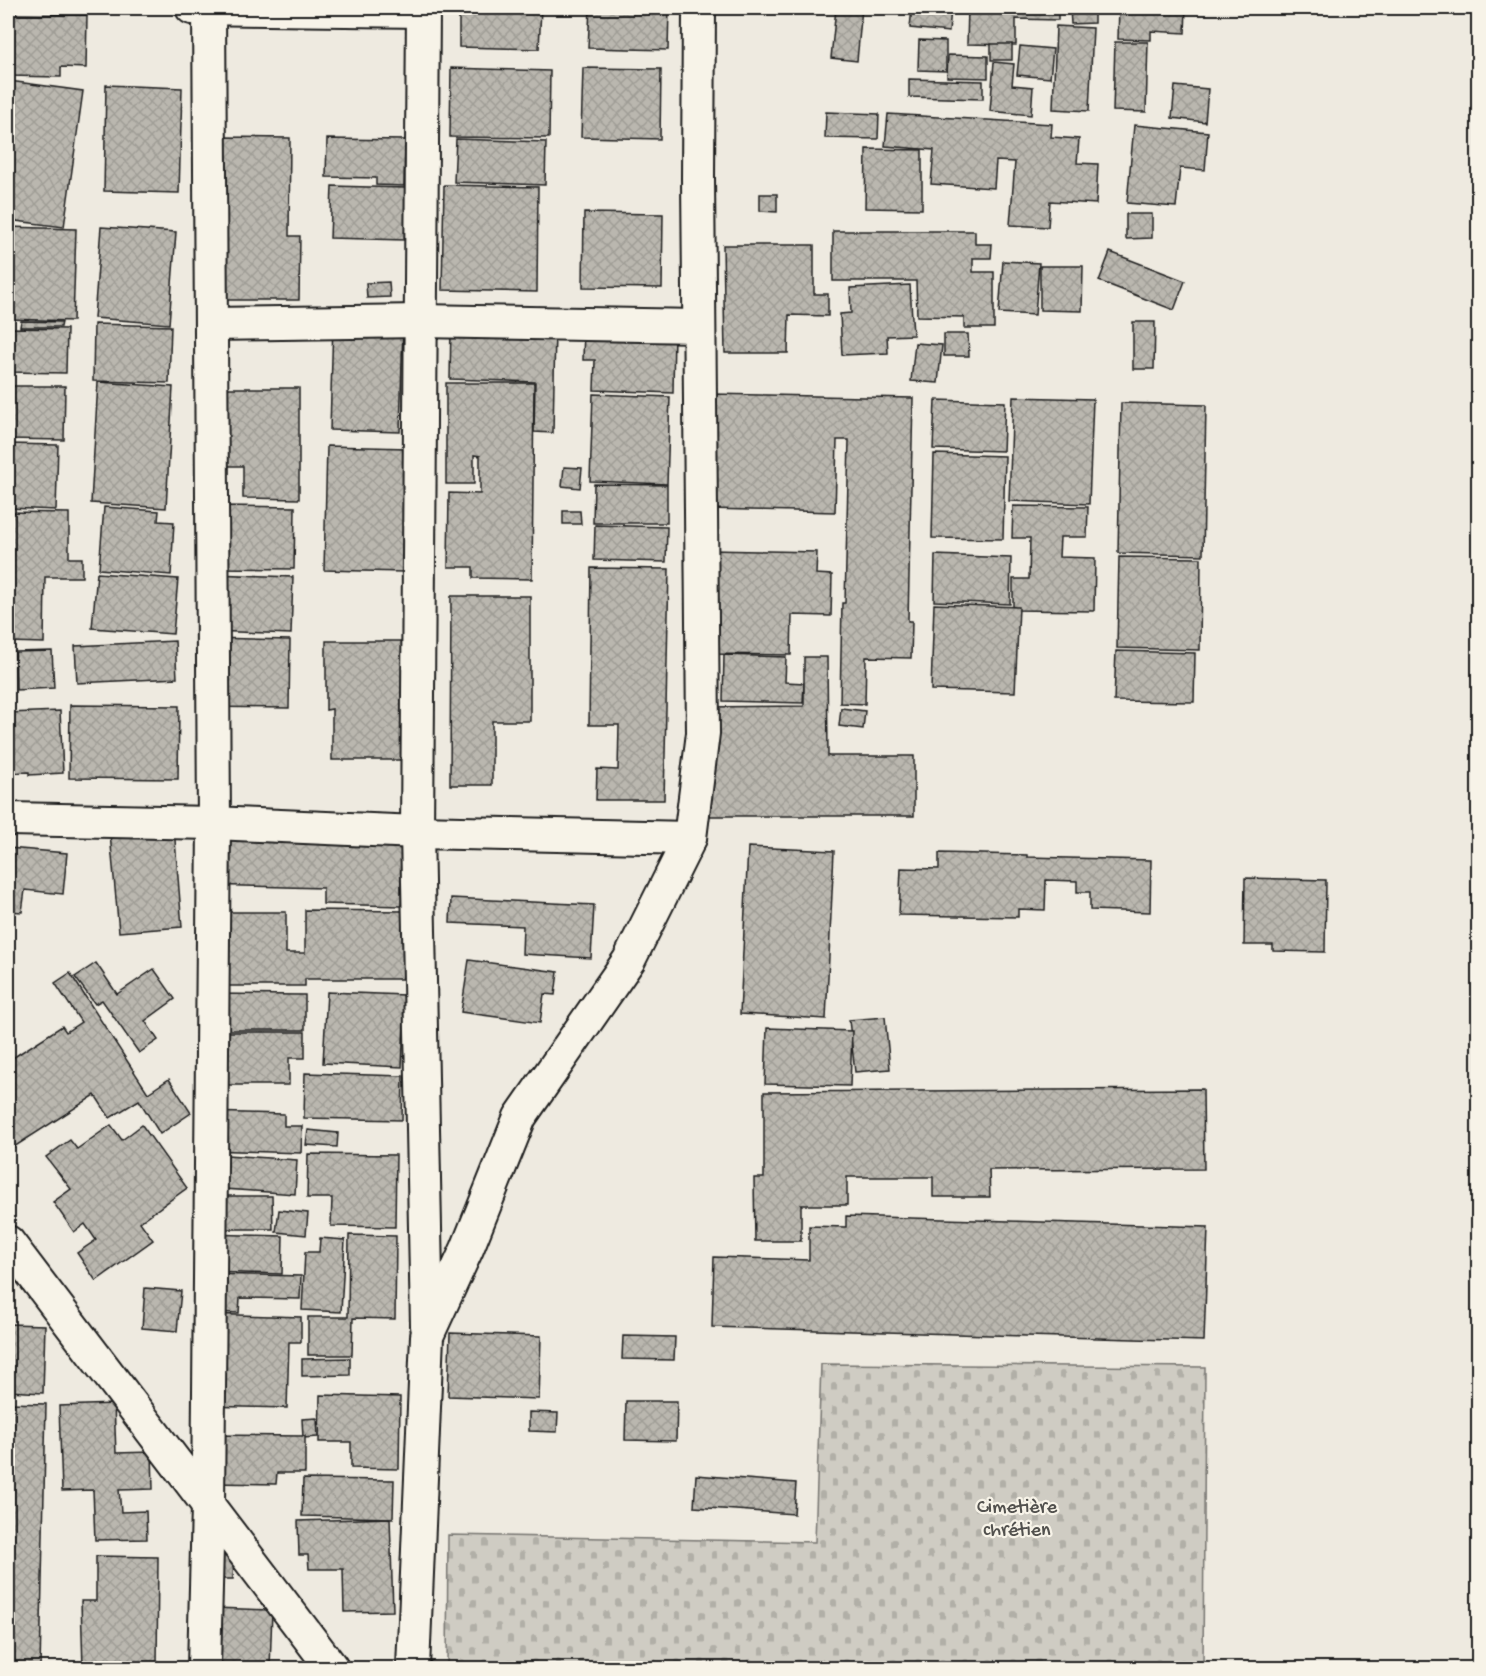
<svg xmlns="http://www.w3.org/2000/svg" width="1486" height="1676" viewBox="0 0 1486 1676" font-family="'Gochi Hand',sans-serif">
<defs>
<pattern id="cemetery-stones" width="16" height="16" patternUnits="userSpaceOnUse" patternTransform="scale(1.5)"><rect width="16" height="16" fill="#cfccc3"/><path d="M2 7V4a2 2 0 0 1 4 0v3zM10 15v-3a2 2 0 0 1 4 0v3z" fill="#b1afa7"/></pattern>
<pattern id="building-cross-hatch" width="8" height="8" patternUnits="userSpaceOnUse" patternTransform="scale(1.5)"><rect width="8" height="8" fill="#bab7af"/><path d="M0 0l8 8M0 8l8-8" fill="none" stroke="#9f9d96"/></pattern>
</defs>
<rect width="100%" height="100%" fill="#eeeae0"/>
<filter id="ink" filterUnits="userSpaceOnUse"><feTurbulence type="fractalNoise" baseFrequency=".0167" numOctaves="2"/><feDisplacementMap in="SourceGraphic" scale="12" xChannelSelector="R" yChannelSelector="G"/><feConvolveMatrix kernelMatrix="1 2 1 2 8 2 1 2 1" color-interpolation-filters="sRGB"/></filter>
<g filter="url(#ink)">
<polygon fill="url(#cemetery-stones)" stroke="#767470" stroke-width="1.5" points="821,1364 1205,1367 1203,1668 447,1668 448,1535 815,1542"/>
<g fill="url(#building-cross-hatch)" stroke="#1c1c1c" stroke-width="1.5">
<polygon points="459,8 541,8 539,49 459,47"/>
<polygon points="590,8 669,8 668,50 588,48"/>
<polygon points="836,8 862,8 857,61 831,58"/>
<polygon points="912,8 951,8 949,32 910,28"/>
<polygon points="968,8 1058,8 1058,20 1016,19 1016,45 967,44"/>
<polygon points="1070,8 1094,8 1094,23 1071,24"/>
<polygon points="1119,8 1186,8 1185,33 1151,31 1151,40 1118,39"/>
<polygon points="8,14 87,15 86,68 61,67 61,77 8,76"/>
<polygon points="1056,26 1093,28 1089,111 1053,109"/>
<polygon points="919,40 946,41 946,71 918,70"/>
<polygon points="1115,42 1148,42 1146,112 1113,111"/>
<rect x="991" y="44" width="21" height="16"/>
<polygon points="1020,46 1053,49 1050,78 1017,75"/>
<polygon points="948,55 988,56 988,78 947,77"/>
<polygon points="994,62 1014,64 1012,85 1033,87 1031,115 990,111"/>
<polygon points="451,68 550,71 549,138 450,137"/>
<polygon points="583,68 661,69 660,139 581,137"/>
<polygon points="909,79 983,81 983,99 909,97"/>
<polygon points="9,81 83,91 64,227 8,220 8,93"/>
<polygon points="106,85 182,88 179,193 104,191"/>
<polygon points="1175,86 1208,89 1205,122 1172,118"/>
<polygon points="826,112 879,114 878,139 825,138"/>
<polygon points="888,114 1052,124 1051,137 1079,139 1077,163 1098,164 1096,204 1050,201 1048,227 1010,225 1015,162 996,161 994,188 931,184 934,150 885,146"/>
<polygon points="1134,125 1208,132 1205,170 1180,168 1176,207 1127,203"/>
<polygon points="221,137 290,138 289,236 300,236 299,300 219,300"/>
<polygon points="327,139 405,140 404,186 376,185 376,178 326,177"/>
<polygon points="456,139 546,142 545,185 454,182"/>
<polygon points="866,149 922,150 922,209 865,208"/>
<polygon points="444,185 538,187 537,292 442,290"/>
<polygon points="332,186 406,188 405,240 330,238"/>
<polygon points="760,194 777,194 777,212 760,211"/>
<polygon points="584,213 663,214 662,288 583,287"/>
<polygon points="1126,214 1152,214 1152,238 1126,239"/>
<polygon points="8,227 76,229 73,321 8,319"/>
<polygon points="101,227 176,232 169,324 94,318"/>
<polygon points="833,231 975,231 975,244 992,244 991,258 973,258 973,272 994,272 994,328 964,328 964,317 917,316 916,281 833,281"/>
<polygon points="723,245 814,245 814,294 828,294 828,316 789,315 788,353 725,353"/>
<polygon points="1110,252 1185,281 1174,310 1099,281"/>
<polygon points="1003,261 1039,263 1035,315 999,313"/>
<polygon points="1040,266 1083,266 1082,311 1040,310"/>
<polygon points="389,282 390,297 367,298 366,283"/>
<polygon points="910,285 913,335 887,336 888,353 842,355 840,314 851,313 850,288"/>
<polygon points="21,321 62,322 61,327 20,327"/>
<polygon points="333,322 403,324 400,432 330,430"/>
<polygon points="1133,322 1155,322 1154,369 1133,369"/>
<polygon points="94,324 171,326 169,383 93,381"/>
<polygon points="451,327 555,329 553,433 534,432 535,382 450,379"/>
<polygon points="8,328 67,329 66,373 8,372"/>
<polygon points="584,328 674,330 673,393 594,390 595,360 583,360"/>
<polygon points="944,334 968,334 969,356 944,356"/>
<polygon points="915,343 942,345 938,383 911,381"/>
<polygon points="98,382 173,387 166,508 91,503"/>
<polygon points="446,383 534,383 532,579 473,578 473,567 448,567 449,493 480,494 480,456 474,455 474,484 446,484"/>
<polygon points="8,386 65,386 64,440 8,439"/>
<polygon points="225,388 299,388 299,499 243,498 243,466 224,466"/>
<polygon points="593,394 670,397 667,484 590,481"/>
<polygon points="712,394 913,398 908,621 912,621 911,658 866,657 865,704 840,703 842,603 845,603 849,440 837,440 835,512 709,509"/>
<polygon points="1013,397 1093,399 1089,504 1009,501"/>
<polygon points="935,400 1005,402 1003,451 933,449"/>
<polygon points="1121,403 1206,405 1203,555 1118,553"/>
<polygon points="8,444 58,445 56,510 8,508"/>
<polygon points="327,446 407,448 403,572 324,570"/>
<polygon points="934,454 1005,456 1003,539 932,538"/>
<polygon points="564,467 582,468 580,488 562,486"/>
<polygon points="594,484 667,485 667,523 593,523"/>
<polygon points="219,506 295,507 294,569 218,568"/>
<polygon points="1013,506 1088,507 1087,537 1060,537 1059,557 1095,558 1094,611 1013,610 1013,579 1029,579 1030,538 1012,538"/>
<polygon points="104,507 159,511 158,521 174,522 171,575 99,569"/>
<polygon points="563,511 580,511 581,524 563,524"/>
<polygon points="8,512 69,513 69,558 82,558 82,577 45,577 44,643 8,642"/>
<polygon points="595,525 667,527 666,562 594,560"/>
<polygon points="709,550 817,552 816,574 832,575 831,616 792,615 791,655 707,654"/>
<polygon points="935,555 1011,558 1010,604 934,601"/>
<polygon points="1119,557 1201,558 1200,650 1117,648"/>
<polygon points="591,568 669,569 664,800 596,800 597,769 618,770 619,725 589,725"/>
<polygon points="97,573 178,579 173,634 92,628"/>
<polygon points="213,574 293,577 291,634 212,631"/>
<polygon points="451,596 530,596 530,721 492,721 492,785 450,785"/>
<polygon points="934,604 1019,607 1015,692 931,690"/>
<polygon points="210,638 290,640 289,708 209,707"/>
<polygon points="175,641 177,678 77,683 75,646"/>
<polygon points="326,641 402,641 402,760 332,760 332,709 326,710"/>
<polygon points="52,651 54,688 16,690 15,652"/>
<polygon points="1116,651 1195,653 1194,702 1114,701"/>
<polygon points="724,655 786,657 785,682 804,683 803,703 723,701"/>
<polygon points="804,657 827,657 828,756 914,756 914,816 707,816 706,707 804,706"/>
<polygon points="70,705 179,706 178,779 69,778"/>
<polygon points="841,708 865,711 863,729 839,726"/>
<polygon points="60,711 63,773 29,775 29,772 8,773 8,713"/>
<polygon points="173,815 182,927 119,932 110,834"/>
<polygon points="205,823 404,825 401,906 323,904 323,888 203,885"/>
<polygon points="748,847 834,851 826,1019 740,1014"/>
<polygon points="8,848 67,853 63,894 25,890 22,912 8,911"/>
<polygon points="939,853 1027,855 1027,857 1151,860 1150,912 1090,910 1090,892 1077,892 1077,881 1046,880 1045,910 1018,909 1018,917 899,915 901,868 939,869"/>
<polygon points="1245,878 1326,880 1325,952 1273,951 1273,945 1244,945"/>
<polygon points="451,898 594,905 591,958 522,954 523,926 450,923"/>
<polygon points="305,910 405,911 405,979 305,979 305,986 207,986 207,912 286,912 286,953 305,953"/>
<polygon points="469,960 558,972 555,995 544,994 540,1023 461,1012"/>
<polygon points="96,963 117,994 154,969 175,999 145,1021 158,1040 139,1053 102,1000 95,1004 75,977"/>
<polygon points="70,973 148,1093 169,1079 191,1113 160,1134 139,1100 110,1118 95,1095 14,1147 8,1137 8,1061 62,1026 66,1032 81,1022 55,983"/>
<polygon points="327,992 405,995 402,1067 323,1063"/>
<polygon points="208,994 305,995 305,1030 208,1030"/>
<polygon points="885,1017 890,1069 855,1072 849,1020"/>
<polygon points="767,1028 852,1031 850,1086 765,1084"/>
<polygon points="213,1032 305,1032 305,1058 289,1058 289,1085 212,1085"/>
<polygon points="305,1073 403,1076 402,1120 304,1118"/>
<polygon points="1203,1089 1204,1169 989,1170 990,1197 933,1197 933,1177 847,1177 847,1205 801,1205 801,1241 755,1241 754,1178 764,1178 764,1092"/>
<polygon points="207,1112 284,1114 284,1126 302,1126 301,1153 206,1150"/>
<polygon points="111,1125 122,1140 142,1125 187,1188 140,1222 153,1240 96,1281 77,1253 96,1240 85,1224 74,1232 53,1202 71,1189 46,1157 70,1140 77,1149"/>
<polygon points="308,1130 338,1133 337,1147 306,1145"/>
<polygon points="212,1154 297,1160 295,1194 210,1188"/>
<polygon points="308,1154 396,1155 395,1227 331,1226 332,1198 307,1198"/>
<polygon points="210,1196 272,1196 273,1229 210,1229"/>
<polygon points="279,1210 308,1213 306,1235 276,1232"/>
<polygon points="846,1216 1208,1227 1204,1341 712,1327 714,1257 809,1260 809,1226 846,1227"/>
<polygon points="205,1234 283,1236 282,1274 203,1272"/>
<polygon points="349,1235 396,1236 395,1319 353,1318 352,1355 308,1355 308,1317 348,1317"/>
<polygon points="320,1238 345,1240 341,1312 302,1310 305,1252 319,1252"/>
<polygon points="209,1274 301,1276 300,1299 240,1298 239,1313 208,1312"/>
<polygon points="145,1288 181,1291 177,1331 142,1328"/>
<polygon points="204,1314 301,1317 301,1342 289,1342 287,1408 203,1406"/>
<polygon points="8,1324 45,1325 43,1393 8,1391"/>
<polygon points="450,1333 541,1336 539,1399 448,1396"/>
<polygon points="623,1336 675,1337 674,1360 622,1359"/>
<polygon points="350,1358 350,1375 302,1376 302,1359"/>
<polygon points="320,1395 400,1397 399,1469 351,1468 351,1442 319,1442"/>
<polygon points="626,1401 677,1401 676,1441 625,1440"/>
<polygon points="8,1403 46,1404 40,1668 8,1668"/>
<polygon points="114,1404 116,1453 152,1452 153,1489 119,1490 121,1512 146,1511 147,1539 95,1540 93,1490 62,1491 59,1406"/>
<polygon points="529,1412 558,1413 557,1432 529,1431"/>
<polygon points="317,1418 318,1437 303,1438 302,1419"/>
<polygon points="207,1435 305,1436 305,1473 277,1473 276,1484 207,1483"/>
<polygon points="696,1475 796,1483 794,1514 694,1507"/>
<polygon points="303,1479 394,1480 393,1518 302,1516"/>
<polygon points="390,1518 393,1611 344,1612 343,1569 309,1569 308,1555 299,1555 298,1521"/>
<polygon points="203,1545 234,1546 233,1579 203,1579"/>
<polygon points="96,1556 158,1557 157,1668 83,1668 81,1601 96,1601"/>
<polygon points="214,1608 272,1610 270,1668 212,1668"/>
</g>
<g fill="none" stroke-linecap="round" stroke-linejoin="round">
<g stroke="#1c1c1c" stroke-width="36">
<g id="street">
<polyline points="192,8 423,11"/>
<polyline points="423,8 417,832 427,1326"/>
<polyline points="211,324 421,321 699,326"/>
<polyline points="8,819 214,823 417,832 690,838"/>
<polyline points="8,1242 332,1668"/>
<polyline points="204,1668 208,1506 214,823 209,8"/>
<polyline points="413,1668 427,1336 467,1249 520,1117 629,960 690,838 703,733 698,178 699,8"/>
</g>
</g>
<use href="#street" stroke="#f7f3e8" stroke-width="32"/>
</g>
</g>
<g text-anchor="middle" stroke-width="4.5" stroke-linejoin="round" paint-order="stroke">
<g font-size="20" fill="#52514e" stroke="#f7f3e8">
<text x="1017" y="1512">Cimetière<tspan x="1017" dy="23">chrétien</tspan></text>
</g>
</g>
<rect width="1486" height="1676" fill="none" stroke="#f7f3e8" stroke-width="30"/>
<rect x="15" y="15" width="1456" height="1646" fill="none" stroke="#1c1c1c" stroke-width="2" filter="url(#ink)"/>
</svg>
